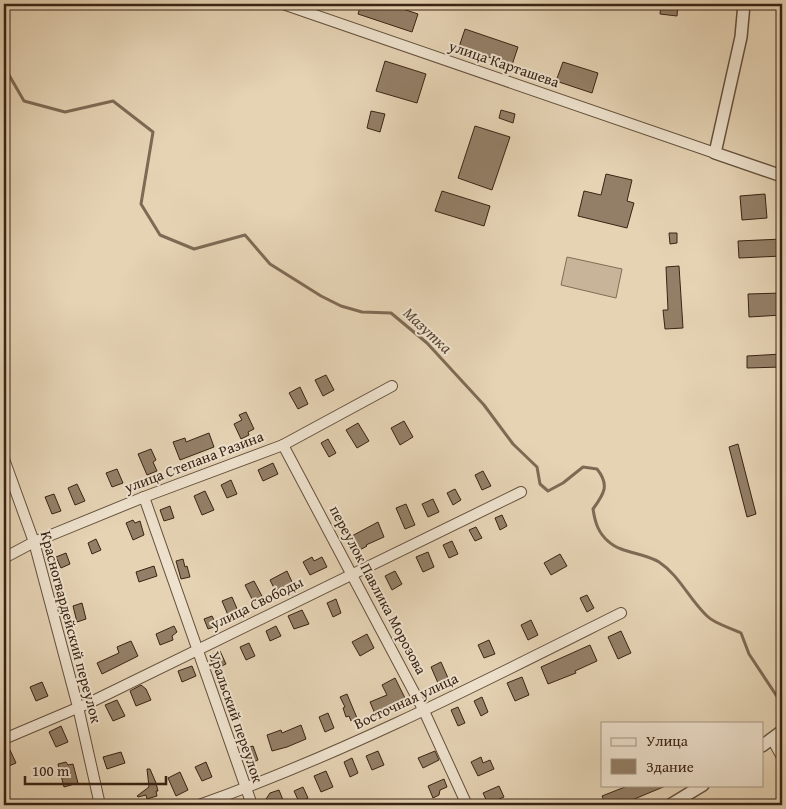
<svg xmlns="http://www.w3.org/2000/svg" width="786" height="809" viewBox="0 0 786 809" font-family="'Gentium Book Plus',serif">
<rect width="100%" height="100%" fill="#e5d3b4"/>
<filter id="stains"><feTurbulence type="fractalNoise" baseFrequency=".004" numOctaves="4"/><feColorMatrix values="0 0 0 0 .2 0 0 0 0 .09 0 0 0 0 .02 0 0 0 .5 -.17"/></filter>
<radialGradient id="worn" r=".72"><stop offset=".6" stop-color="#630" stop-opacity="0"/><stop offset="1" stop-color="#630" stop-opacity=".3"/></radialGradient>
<polygon fill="#c8b599" stroke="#816c56" points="567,257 622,269 616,298 561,285"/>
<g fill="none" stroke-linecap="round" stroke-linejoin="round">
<path stroke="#7e6a54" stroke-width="3" d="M 4,70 L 9,75 L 24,101 L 65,112 L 113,101 L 153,132 L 141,204 L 160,235 L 194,249 L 245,235 L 270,264 L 321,296 L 341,306 L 362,312 L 391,313 L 427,343 L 484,405 L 513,444 L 537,467 L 540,484 L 548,491 L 563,483 L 583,467 L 597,469 C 610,485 604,494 593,509 C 595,522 598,533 609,542 C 621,553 645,553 659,562 C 679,575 689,599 707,616 C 715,624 731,628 741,633 L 749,654 L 782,704"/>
</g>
<g fill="#937f67" stroke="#3a2414">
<polygon points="361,4 388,4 418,14 412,32 358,14"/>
<polygon points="661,4 678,4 677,16 660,14"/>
<polygon points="465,29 518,47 512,65 459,47"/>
<polygon points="385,61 426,74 417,103 376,91"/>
<polygon points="563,62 598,73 592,93 556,81"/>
<polygon points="501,110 515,114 513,123 499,118"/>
<polygon points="371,111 385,114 380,132 367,128"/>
<polygon points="475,126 510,137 492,190 458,178"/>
<polygon points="606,174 632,180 627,201 634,203 627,228 578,216 584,191 601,195"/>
<polygon points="442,191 490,206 484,226 435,211"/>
<polygon points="765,194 767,218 742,220 740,196"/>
<polygon points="669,233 677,233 677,243 670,244"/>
<polygon points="782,239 782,256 739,258 738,241"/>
<polygon points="679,266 683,328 665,329 663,310 668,310 666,267"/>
<polygon points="782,293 782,315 749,317 748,294"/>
<polygon points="782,354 782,367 747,368 747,356"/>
<polygon points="326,375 334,390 323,396 315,380"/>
<polygon points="300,387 308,404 298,409 289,393"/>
<polygon points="246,412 254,429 248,432 249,435 241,439 234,424 242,420 239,415"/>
<polygon points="404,421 413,437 400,445 391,428"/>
<polygon points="358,423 369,441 357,448 346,430"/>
<polygon points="209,433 214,447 180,460 173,442 185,438 186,442"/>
<polygon points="328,439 336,453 329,457 321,443"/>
<polygon points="738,444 756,514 747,517 729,447"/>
<polygon points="151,449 156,460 153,462 157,471 147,475 138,454"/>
<polygon points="273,463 278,474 263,481 258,470"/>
<polygon points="117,469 123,483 112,487 106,473"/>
<polygon points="483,471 491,486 482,490 475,475"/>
<polygon points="231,480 237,494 227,498 221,485"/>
<polygon points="77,484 85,501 75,505 68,488"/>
<polygon points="455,489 461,500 453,505 447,493"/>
<polygon points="205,491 214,510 202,515 194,496"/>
<polygon points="54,494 61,511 52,514 45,497"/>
<polygon points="433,499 439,512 428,517 422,504"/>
<polygon points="406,504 415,525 405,529 396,508"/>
<polygon points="170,506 174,518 164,521 160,510"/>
<polygon points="502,515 507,526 500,530 495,518"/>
<polygon points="133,520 135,523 140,521 144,535 133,540 126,523"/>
<polygon points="378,522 384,537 366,545 367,546 358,551 350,537"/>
<polygon points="476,527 482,538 475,541 469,530"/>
<polygon points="96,539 101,550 92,554 88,543"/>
<polygon points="452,541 458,554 449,558 443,545"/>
<polygon points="428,552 434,567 423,572 416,557"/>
<polygon points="66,553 70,564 61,568 56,557"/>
<polygon points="560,554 567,566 551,575 544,563"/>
<polygon points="312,557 314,561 322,557 327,567 310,575 303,562"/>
<polygon points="183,559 185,567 187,566 190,577 181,579 176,561"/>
<polygon points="154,566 157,576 139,582 136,572"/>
<polygon points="287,571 293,584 276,592 270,580"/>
<polygon points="395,571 402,584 392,590 385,576"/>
<polygon points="254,581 263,598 254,603 245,585"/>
<polygon points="587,595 594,608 587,612 580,598"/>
<polygon points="232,597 238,611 228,615 222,601"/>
<polygon points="336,599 341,613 333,617 327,603"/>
<polygon points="82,603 86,619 77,622 73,606"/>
<polygon points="302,610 309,624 294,629 288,616"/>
<polygon points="212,616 217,626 208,629 204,619"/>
<polygon points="531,620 538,635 528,640 521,625"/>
<polygon points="174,626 177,632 172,636 173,640 160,645 156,634"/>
<polygon points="276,626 281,636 270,641 266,631"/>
<polygon points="621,631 631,653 618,659 608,637"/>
<polygon points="367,634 374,648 360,656 352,642"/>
<polygon points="489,640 495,654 484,658 478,645"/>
<polygon points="131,641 138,656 102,674 97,663 119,653 117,647"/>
<polygon points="249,643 255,656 246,660 240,647"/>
<polygon points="590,645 597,661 575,671 576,673 548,684 541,667"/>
<polygon points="220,651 226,664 215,669 209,656"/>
<polygon points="441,662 448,678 438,683 431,667"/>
<polygon points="192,666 196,676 182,682 178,671"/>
<polygon points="522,677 529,695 515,701 507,683"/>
<polygon points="395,678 405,698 385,708 386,712 376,716 370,702 387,695 382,685"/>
<polygon points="42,682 48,696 36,701 30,687"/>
<polygon points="141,685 146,689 151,700 136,706 130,691"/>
<polygon points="347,694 357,718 351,721 349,716 346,717 343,708 345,707 340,697"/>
<polygon points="482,697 488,712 481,716 474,701"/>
<polygon points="117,700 125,716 113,721 105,705"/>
<polygon points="458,707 465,723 458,726 451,710"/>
<polygon points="328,713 334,728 325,732 319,717"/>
<polygon points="301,725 306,739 287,747 272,751 267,735 281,730 282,733"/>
<polygon points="61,726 68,742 56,747 49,732"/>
<polygon points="253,746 258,760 249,764 243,749"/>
<polygon points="10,750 16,763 9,766 4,752"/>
<polygon points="378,751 384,765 372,770 366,756"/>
<polygon points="435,751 439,760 423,768 418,758"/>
<polygon points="121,752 125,763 107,769 103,757"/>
<polygon points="481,757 483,763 490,760 494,769 478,776 471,762"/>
<polygon points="352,758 358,773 350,777 344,762"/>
<polygon points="66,762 68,765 73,764 78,783 64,787 58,764"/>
<polygon points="206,762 212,777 202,781 195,767"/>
<polygon points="147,769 150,769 156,783 158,791 156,791 157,796 147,799 146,795 138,797 137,796 149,787"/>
<polygon points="326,771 333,787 321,792 314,776"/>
<polygon points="180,772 188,790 176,796 168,778"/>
<polygon points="444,779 447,787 440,790 439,795 433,798 428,786"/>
<polygon points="630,785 668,785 620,805 606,805 602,796"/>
<polygon points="499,786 504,797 488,804 483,793"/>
<polygon points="303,787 308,798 299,802 294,791"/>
<polygon points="279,790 285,805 269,805 266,799 270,793"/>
</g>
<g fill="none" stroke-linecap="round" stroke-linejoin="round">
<g stroke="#65503c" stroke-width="12">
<g id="minor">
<polyline points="283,4 715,153"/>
<polyline points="283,445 424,711 467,805"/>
<polyline points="4,459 34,542 78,707 100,805"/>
<polyline points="144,497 252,805"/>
<polyline points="4,558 34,542 144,497 283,445 392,386"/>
<polyline points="4,739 89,703 521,492"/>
<polyline points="772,739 782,757"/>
<path d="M 199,805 C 345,753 483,682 621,613"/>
</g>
</g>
<g stroke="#65503c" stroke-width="14">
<g id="tertiary">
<polyline points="744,4 741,37 715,153 782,176"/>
<polyline points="762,746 782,731"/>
<polyline points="670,805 703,785"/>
</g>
</g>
<use href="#minor" stroke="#eee2ce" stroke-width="10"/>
<use href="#tertiary" stroke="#eee2ce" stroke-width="11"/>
</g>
<g text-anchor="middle" stroke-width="4" stroke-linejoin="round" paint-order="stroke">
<g font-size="15" fill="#3a2414" stroke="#eee2ce">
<text transform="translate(504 64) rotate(19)" y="5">улица Карташева</text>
<text transform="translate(194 462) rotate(-21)" y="5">улица Степана Разина</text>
<text transform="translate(378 590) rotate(62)" y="5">переулок Павлика Морозова</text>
<text transform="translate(257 603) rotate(-26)" y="5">улица Свободы</text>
<text transform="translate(71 627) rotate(75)" y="5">Красногвардейский переулок</text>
<text transform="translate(406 701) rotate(-25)" y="5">Восточная улица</text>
<text transform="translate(236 717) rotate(71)" y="5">Уральский переулок</text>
</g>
<g font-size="16" font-style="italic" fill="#5c4734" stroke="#eee2ce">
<text transform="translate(428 330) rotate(43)" y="6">Мазутка</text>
</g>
</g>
<rect width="786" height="809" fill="none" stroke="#e5d3b4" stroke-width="20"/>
<rect x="5" y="5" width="776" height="799" fill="none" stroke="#3a2414" stroke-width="2.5"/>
<rect x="10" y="10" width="766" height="789" fill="none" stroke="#3a2414"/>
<rect x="601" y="722" width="162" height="65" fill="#eee2ce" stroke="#a69684"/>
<rect x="611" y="738" width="25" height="8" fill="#eee2ce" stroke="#a69684"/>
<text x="646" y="746" font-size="15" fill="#3a2414">Улица</text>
<rect x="611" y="759" width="25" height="15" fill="#937f67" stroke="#a69684"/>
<text x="646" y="772" font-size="15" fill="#3a2414">Здание</text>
<path d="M25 776v8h141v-8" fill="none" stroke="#3a2414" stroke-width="2.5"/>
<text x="32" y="776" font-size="15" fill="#3a2414" stroke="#eee2ce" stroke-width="4" paint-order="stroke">100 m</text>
<rect width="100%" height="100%" filter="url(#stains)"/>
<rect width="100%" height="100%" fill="url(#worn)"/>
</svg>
